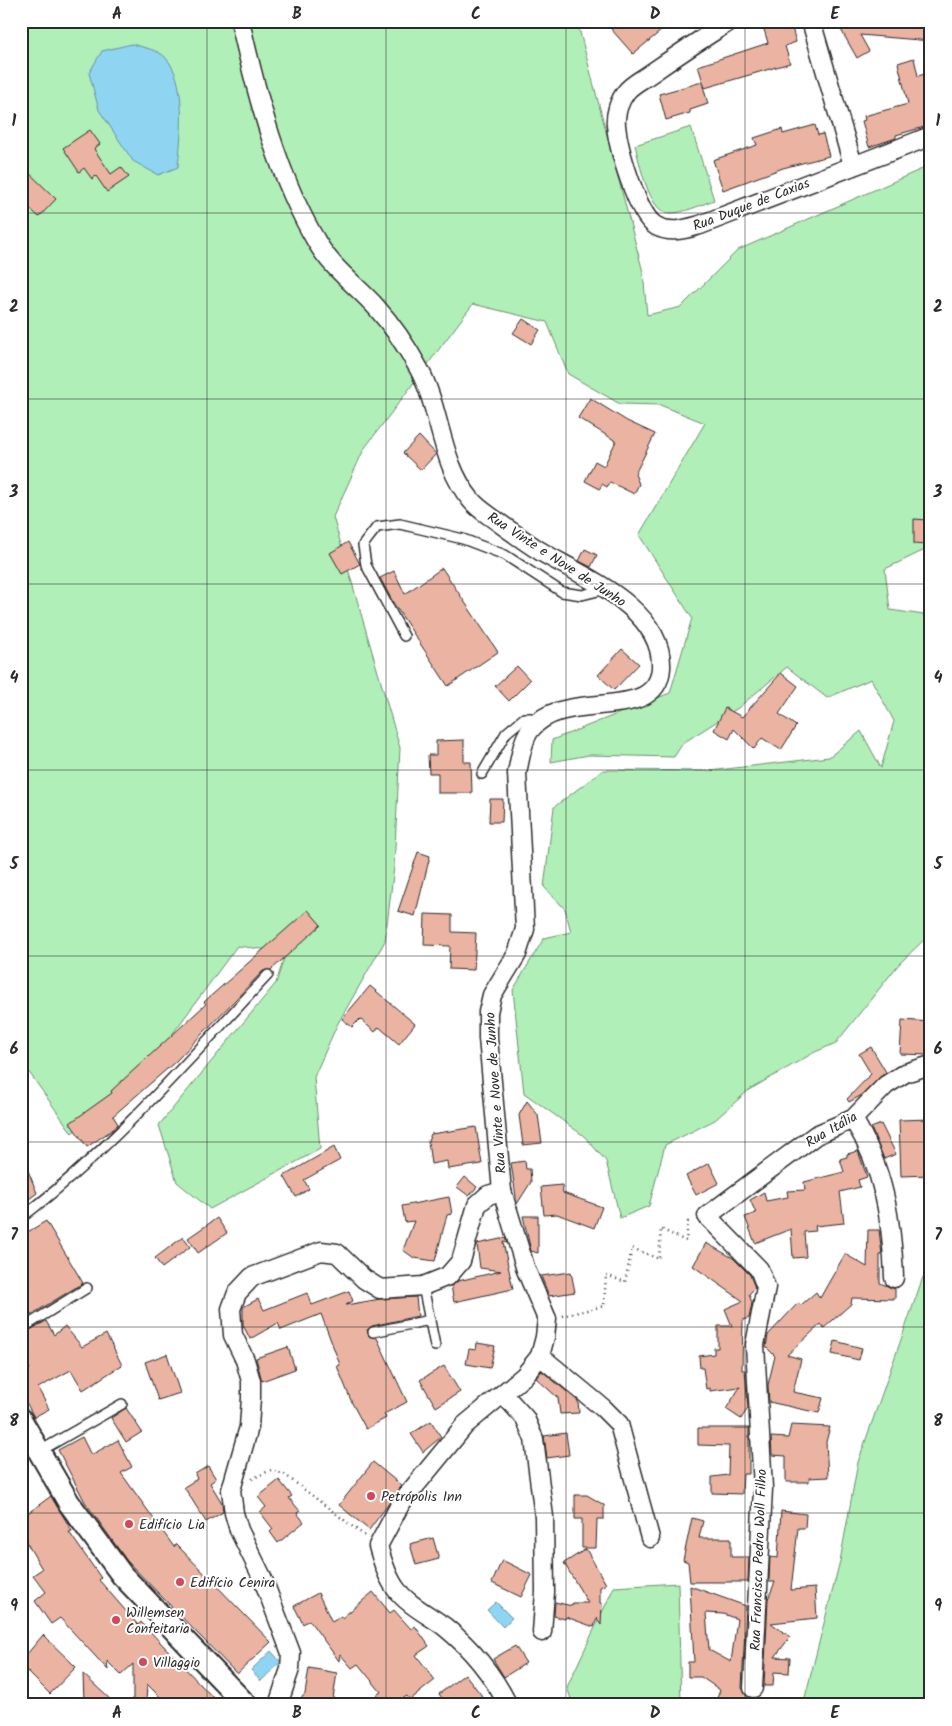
<svg xmlns="http://www.w3.org/2000/svg" width="952" height="1726" viewBox="0 0 952 1726" font-family="Kalam,sans-serif">
<rect width="100%" height="100%" fill="#fff"/>
<filter id="ink" filterUnits="userSpaceOnUse"><feTurbulence type="fractalNoise" baseFrequency=".02" numOctaves="2"/><feDisplacementMap in="SourceGraphic" scale="10" xChannelSelector="R" yChannelSelector="G"/><feConvolveMatrix kernelMatrix="1 2 1 2 8 2 1 2 1" color-interpolation-filters="sRGB"/></filter>
<g filter="url(#ink)">
<g fill="#b0efb7" stroke="#6e8d71">
<polygon points="21,21 577,21 643,272 647,315 681,307 738,250 931,165 931,547 885,569 890,610 931,616 931,933 899,964 836,1043 815,1052 749,1090 715,1120 665,1145 649,1206 620,1218 606,1161 584,1136 524,1093 513,990 544,938 571,932 565,909 544,887 554,807 603,770 709,771 829,757 861,731 881,768 894,721 871,679 827,698 787,667 738,708 683,743 674,757 589,755 551,762 552,740 670,693 692,618 639,535 705,423 660,405 620,404 568,374 547,322 473,304 364,449 333,517 400,748 394,867 385,941 337,1025 314,1077 320,1149 210,1209 177,1182 159,1125 276,983 286,952 237,946 144,1073 72,1133 21,1061"/>
<path d="M 691,127 L 714,200 C 700,205 683,214 668,213 C 649,212 639,161 635,145 Z"/>
<polygon points="931,1272 931,1705 803,1705 840,1561 858,1462 923,1277"/>
<polygon points="678,1583 681,1705 573,1705 567,1687 614,1587"/>
</g>
<g fill="#8fd5f1" stroke="#6791a2">
<path d="M 132,44 C 141,47 159,50 165,57 C 188,81 181,136 178,167 L 158,175 L 133,161 L 99,110 L 89,73 L 102,51 Z"/>
<polygon points="496,1602 512,1618 503,1627 487,1610"/>
<polygon points="271,1651 281,1662 261,1681 251,1670"/>
</g>
<g fill="#ebb3a2" stroke="#2b2b2b" fill-rule="evenodd">
<polygon points="620,21 673,21 633,54 611,29"/>
<polygon points="779,21 790,21 796,42 785,46 790,63 705,88 698,66 768,43 763,26"/>
<polygon points="836,21 931,21 931,41 860,35 869,51 857,58"/>
<polygon points="914,58 918,76 931,72 931,125 896,135 896,138 869,147 862,121 865,120 864,116 908,104 898,63"/>
<polygon points="702,82 708,104 690,110 690,113 666,120 659,94"/>
<polygon points="815,125 818,135 823,134 829,156 783,168 723,190 713,160 757,145 754,138 782,129 783,134"/>
<polygon points="90,130 100,144 94,149 111,174 121,167 129,177 107,192 96,176 92,179 84,168 79,172 63,148"/>
<polygon points="21,165 56,199 39,217 21,200"/>
<polygon points="523,319 540,330 531,344 513,333"/>
<polygon points="590,398 627,421 655,434 635,474 639,484 634,494 610,482 607,487 602,484 600,489 585,481 595,461 604,466 616,441 578,418"/>
<polygon points="419,436 436,454 421,470 403,453"/>
<polygon points="914,519 928,520 927,545 914,544"/>
<polygon points="348,542 360,564 342,574 330,553"/>
<polygon points="585,549 597,555 591,567 579,561"/>
<polygon points="442,568 498,652 448,686 394,604 380,578 394,571 405,594"/>
<polygon points="622,649 639,664 614,690 598,675"/>
<polygon points="517,666 530,680 509,701 495,686"/>
<polygon points="781,673 798,686 779,714 796,726 781,750 762,738 754,749 734,729 729,739 714,730 725,708 742,717"/>
<polygon points="464,740 464,762 471,762 472,793 438,793 438,773 429,773 428,755 436,755 436,741"/>
<polygon points="490,799 503,799 502,822 489,822"/>
<polygon points="418,852 430,856 415,916 398,911"/>
<polygon points="308,910 321,925 271,970 263,971 175,1062 113,1116 118,1124 115,1128 87,1147 70,1123 112,1093 111,1091 206,1004 204,1002"/>
<polygon points="425,914 452,915 452,932 476,933 474,970 449,969 450,946 424,945"/>
<polygon points="370,986 415,1024 399,1044 379,1027 375,1032 360,1019 352,1027 342,1019"/>
<polygon points="902,1020 931,1022 931,1055 900,1054"/>
<polygon points="871,1047 886,1072 862,1095 849,1102 847,1099 871,1074 859,1054"/>
<polygon points="527,1101 538,1115 542,1143 523,1145 519,1115"/>
<polygon points="931,1119 931,1175 901,1176 899,1120"/>
<polygon points="881,1124 896,1154 884,1159 871,1128"/>
<polygon points="476,1127 482,1164 448,1169 447,1161 431,1164 428,1141 431,1134"/>
<polygon points="334,1147 340,1160 304,1180 309,1189 296,1197 284,1176"/>
<polygon points="858,1151 867,1177 858,1180 860,1187 840,1192 844,1223 815,1226 816,1231 804,1232 806,1257 793,1258 791,1229 755,1243 745,1217 756,1213 750,1200 764,1192 766,1201 788,1197 787,1191 805,1190 804,1182 844,1172 840,1159 847,1157 847,1154"/>
<polygon points="21,1153 37,1193 21,1205"/>
<polygon points="525,1161 526,1169 530,1169 531,1182 517,1204 511,1163"/>
<polygon points="709,1163 719,1183 696,1195 686,1176"/>
<polygon points="465,1177 477,1187 469,1196 457,1187"/>
<polygon points="562,1185 563,1193 602,1207 594,1228 557,1214 544,1215 541,1187"/>
<polygon points="449,1197 452,1214 447,1215 435,1261 414,1258 403,1250 414,1221 405,1222 402,1206"/>
<polygon points="523,1216 538,1216 538,1253 531,1251"/>
<polygon points="217,1218 227,1233 198,1253 188,1238"/>
<polygon points="46,1221 83,1283 21,1321 21,1236"/>
<polygon points="868,1230 879,1230 882,1255 880,1255 880,1283 895,1289 895,1299 852,1298 851,1304 824,1328 821,1324 787,1355 801,1359 793,1392 823,1398 819,1413 769,1402 768,1385 775,1356 766,1347 768,1335 798,1303 801,1305 816,1292 820,1298 845,1254 867,1267"/>
<polygon points="183,1237 190,1247 162,1268 155,1258"/>
<polygon points="505,1238 507,1243 503,1242 513,1289 454,1302 451,1286 458,1281 501,1271 480,1268 477,1244"/>
<polygon points="706,1243 733,1258 750,1275 755,1288 749,1294 752,1303 749,1318 743,1320 742,1370 745,1370 748,1408 741,1419 726,1409 740,1387 710,1391 710,1388 706,1389 703,1368 700,1368 699,1356 714,1354 714,1348 718,1348 718,1326 732,1326 725,1309 743,1301 693,1266"/>
<polygon points="571,1272 575,1292 549,1296 541,1276"/>
<polygon points="349,1291 353,1301 346,1305 380,1299 416,1297 418,1316 372,1326 367,1330 369,1336 377,1338 407,1402 384,1414 386,1418 366,1429 352,1403 337,1366 340,1365 321,1314 281,1330 278,1323 250,1339 243,1325 243,1307 258,1299 264,1310 307,1293 312,1305"/>
<polygon points="46,1321 54,1335 65,1326 82,1347 106,1334 122,1365 83,1390 71,1370 38,1388 49,1409 34,1417 21,1393 21,1374 30,1369 21,1355 21,1335"/>
<polygon points="835,1341 862,1348 859,1360 832,1354"/>
<polygon points="477,1343 495,1346 490,1368 466,1364 469,1349 476,1350"/>
<polygon points="288,1347 295,1369 262,1381 256,1358"/>
<polygon points="167,1354 180,1393 158,1400 145,1362"/>
<polygon points="444,1366 460,1392 436,1407 420,1380"/>
<polygon points="542,1371 578,1401 579,1413 560,1414 558,1398 536,1378"/>
<polygon points="126,1408 142,1432 126,1442 111,1418"/>
<polygon points="431,1421 441,1437 423,1452 411,1434"/>
<polygon points="791,1425 830,1427 826,1442 828,1477 809,1478 809,1482 786,1482 786,1456 772,1455 771,1437 788,1438"/>
<polygon points="698,1428 749,1428 749,1474 743,1474 742,1494 712,1493 712,1477 728,1475 729,1446 698,1445"/>
<polygon points="566,1433 569,1455 547,1458 544,1436"/>
<polygon points="82,1437 91,1455 118,1440 132,1467 121,1473 174,1547 176,1544 271,1642 237,1674 127,1561 85,1502 58,1450"/>
<polygon points="373,1462 402,1486 369,1530 339,1505"/>
<polygon points="208,1466 216,1479 210,1483 222,1503 223,1512 206,1522 184,1487 197,1479 195,1474"/>
<polygon points="279,1480 292,1496 289,1498 300,1511 297,1513 304,1522 278,1543 270,1532 273,1529 260,1512 266,1507 258,1497"/>
<polygon points="575,1495 587,1495 604,1505 604,1519 597,1519 596,1548 582,1548 582,1519 575,1519"/>
<polygon points="51,1496 72,1531 69,1532 101,1578 99,1580 138,1625 141,1622 220,1705 168,1705 147,1684 146,1702 133,1702 133,1664 121,1675 107,1661 108,1670 60,1618 51,1624 35,1601 46,1592 33,1575 42,1569 21,1533 28,1513"/>
<polygon points="781,1511 806,1514 805,1528 798,1528 791,1590 815,1588 817,1618 771,1623 790,1637 775,1657 790,1658 789,1673 774,1672 773,1686 764,1686 768,1599 775,1582 769,1582 770,1557 778,1558"/>
<polygon points="692,1518 703,1521 699,1538 731,1538 731,1557 749,1557 748,1582 690,1582 688,1562 683,1560"/>
<polygon points="433,1538 439,1559 416,1565 410,1544"/>
<polygon points="586,1549 606,1584 600,1587 600,1603 602,1603 601,1625 597,1618 594,1627 566,1617 565,1619 554,1616 555,1602 572,1606 573,1603 588,1603 564,1563"/>
<polygon points="502,1560 532,1575 521,1597 492,1583"/>
<path d="M 690,1586 L 746,1606 L 742,1688 L 748,1697 L 758,1698 L 756,1705 L 725,1705 L 716,1701 L 720,1690 L 701,1677 L 688,1677 L 688,1662 L 694,1662 ZM 706,1613 L 723,1614 L 737,1619 L 731,1662 L 709,1650 Z"/>
<polygon points="373,1592 390,1613 394,1610 411,1629 415,1626 429,1646 416,1655 435,1680 410,1700 407,1696 392,1705 382,1705 376,1695 381,1692 358,1664 352,1668 340,1654 339,1661 309,1620 303,1624 294,1606 318,1593 332,1622 341,1616 342,1618"/>
<polygon points="43,1635 76,1667 50,1694 21,1665 21,1661"/>
<polygon points="515,1646 526,1663 504,1677 493,1659"/>
<polygon points="309,1668 337,1673 332,1705 295,1705 305,1694"/>
<polygon points="83,1674 112,1701 84,1702"/>
<polygon points="465,1674 482,1696 471,1705 447,1705 439,1694"/>
</g>
<g fill="none" stroke-linecap="round" stroke-linejoin="round">
<g stroke="#2b2b2b" stroke-width="12">
<g id="service">
<polyline points="404,636 366,565 363,545 377,527 400,524 463,539 505,555 562,592 582,595 606,589"/>
<polyline points="482,774 506,733 524,718 540,718"/>
<path d="M 21,1218 C 113,1148 189,1059 268,975"/>
<polyline points="423,1286 435,1346"/>
<polyline points="21,1329 87,1288"/>
<polyline points="373,1332 430,1320"/>
<polyline points="40,1451 122,1404"/>
</g>
</g>
<g stroke="#2b2b2b" stroke-width="21">
<g id="minor">
<path d="M 240,21 C 257,96 278,178 318,244 C 333,269 357,286 376,307 C 393,326 407,347 419,369 C 441,410 440,463 471,500 C 478,509 489,515 498,522 C 512,532 526,542 540,551 C 581,576 664,608 661,668 C 657,726 563,686 530,730 C 522,741 520,760 517,773 L 525,929 L 517,954 L 492,995 L 488,1012 L 488,1038 L 502,1191 L 526,1270 L 547,1319 L 545,1337 L 540,1356 L 524,1376 L 465,1425 L 401,1503 L 378,1546 C 382,1560 387,1577 396,1589 C 408,1605 429,1615 445,1627 C 471,1648 493,1675 508,1705"/>
<path d="M 730,21 C 703,38 676,56 650,74 C 643,79 631,85 626,92 C 619,101 615,114 616,125 C 618,147 637,215 656,226 C 671,234 686,229 700,225 L 931,136"/>
<polyline points="811,21 853,165"/>
<path d="M 853,1119 C 884,1168 892,1222 894,1278"/>
<polyline points="540,1356 603,1408 619,1424 650,1538"/>
<polyline points="504,1395 525,1418 534,1439 544,1517 545,1592 542,1632"/>
<polyline points="753,1688 763,1488 755,1345 766,1287 759,1269 707,1216 816,1135 853,1119 886,1085 905,1073 931,1065"/>
<polyline points="278,1705 290,1669 291,1653 262,1577 239,1530 234,1513 231,1490 249,1427 251,1398 251,1381 245,1360 233,1335 231,1309 237,1293 252,1277 321,1251 337,1253 364,1279 380,1289 423,1286 448,1276 461,1261 477,1205 488,1195 502,1191"/>
</g>
</g>
<g stroke="#2b2b2b" stroke-width="25">
<polyline id="tertiary" points="21,1420 69,1503 122,1575 246,1705"/>
</g>
<g stroke="#2b2b2b" stroke-width="2.5" stroke-dasharray="1 4" stroke-linecap="butt">
<polyline points="562,1316 604,1306 606,1275 625,1282 632,1248 659,1259 661,1229 686,1241 688,1222 691,1221"/>
<polyline points="252,1479 271,1470 284,1474 365,1536"/>
</g>
<use href="#service" stroke="#fff" stroke-width="9"/>
<use href="#minor" stroke="#fff" stroke-width="18"/>
<use href="#tertiary" stroke="#fff" stroke-width="21"/>
</g>
</g>
<path fill="none" stroke="#2b2b2b" stroke-width="1" stroke-opacity="0.55" d="M 207,21 L 207,1705M 386,21 L 386,1705M 566,21 L 566,1705M 745,21 L 745,1705M 21,213 L 931,213M 21,399 L 931,399M 21,584 L 931,584M 21,770 L 931,770M 21,956 L 931,956M 21,1142 L 931,1142M 21,1327 L 931,1327M 21,1513 L 931,1513"/>
<g fill="#d1495b" stroke="#fff" stroke-width="2">
<circle cx="371" cy="1496" r="5"/>
<circle cx="129" cy="1524" r="5"/>
<circle cx="180" cy="1582" r="5"/>
<circle cx="116" cy="1620" r="5"/>
<circle cx="143" cy="1662" r="5"/>
</g>
<g text-anchor="middle" stroke-width="4" stroke-linejoin="round" paint-order="stroke">
<g font-size="14" fill="#2b2b2b" stroke="#fff">
<text transform="translate(751 204) rotate(-21)" y="5">Rua Duque de Caxias</text>
<text transform="translate(557 559) rotate(33)" y="5">Rua Vinte e Nove de Junho</text>
<text transform="translate(495 1093) rotate(-94)" y="5">Rua Vinte e Nove de Junho</text>
<text transform="translate(831 1129) rotate(-30)" y="5">Rua Itália</text>
<text transform="translate(758 1560) rotate(-88)" y="5">Rua Francisco Pedro Woll Filho</text>
</g>
<g font-size="14" fill="#2b2b2b" stroke="#fff" text-anchor="start">
<text x="381" y="1501">Petrópolis Inn</text>
<text x="139" y="1529">Edifício Lia</text>
<text x="190" y="1587">Edifício Cenira</text>
<text x="126" y="1617">Willemsen<tspan x="126" dy="16">Confeitaria</tspan></text>
<text x="153" y="1667">Villaggio</text>
</g>
</g>
<rect width="952" height="1726" fill="none" stroke="#fff" stroke-width="55"/>
<rect x="28" y="28" width="896" height="1670" fill="none" stroke="#2b2b2b" stroke-width="2"/>
<g font-size="16" text-anchor="middle" font-weight="bold" fill="#2b2b2b">
<text x="117" y="19">A</text>
<text x="297" y="19">B</text>
<text x="476" y="19">C</text>
<text x="655" y="19">D</text>
<text x="835" y="19">E</text>
<text x="14" y="126">1</text>
<text x="938" y="126">1</text>
<text x="14" y="312">2</text>
<text x="938" y="312">2</text>
<text x="14" y="497">3</text>
<text x="938" y="497">3</text>
<text x="14" y="683">4</text>
<text x="938" y="683">4</text>
<text x="14" y="869">5</text>
<text x="938" y="869">5</text>
<text x="14" y="1054">6</text>
<text x="938" y="1054">6</text>
<text x="14" y="1240">7</text>
<text x="938" y="1240">7</text>
<text x="14" y="1426">8</text>
<text x="938" y="1426">8</text>
<text x="14" y="1611">9</text>
<text x="938" y="1611">9</text>
<text x="117" y="1718">A</text>
<text x="297" y="1718">B</text>
<text x="476" y="1718">C</text>
<text x="655" y="1718">D</text>
<text x="835" y="1718">E</text>
</g>
</svg>
